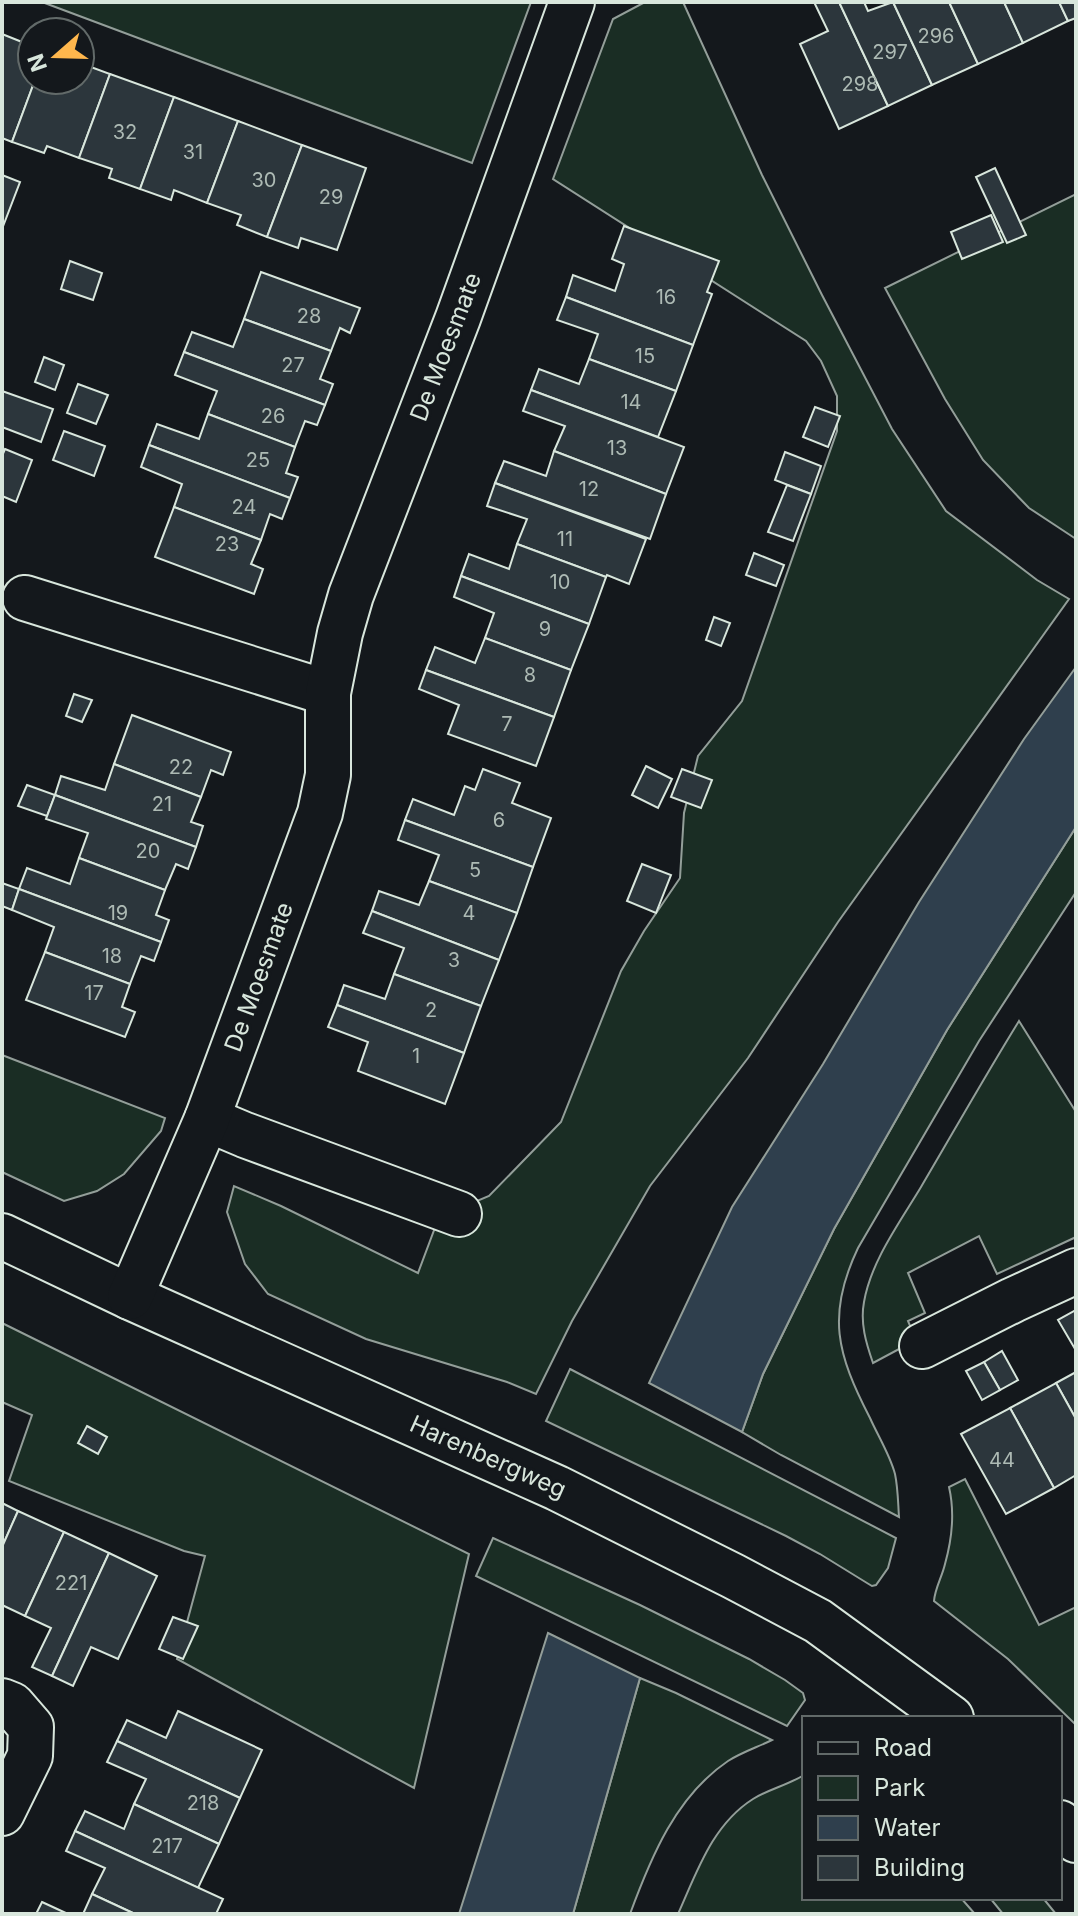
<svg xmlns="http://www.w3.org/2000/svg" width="1078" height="1916" viewBox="0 0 1078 1916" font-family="Inter,sans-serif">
<rect width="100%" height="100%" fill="#14181c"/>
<g fill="#1a2d24" stroke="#939e99" stroke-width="2">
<polygon points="42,2 531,2 472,163"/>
<polygon points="645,2 683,2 762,175 822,295 892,429 946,511 1037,580 1069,599 838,922 748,1058 650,1186 572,1321 536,1394 507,1382 366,1339 268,1294 245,1264 227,1212 234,1186 281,1206 418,1273 439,1217 489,1196 561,1122 621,971 644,931 680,878 684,813 698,756 742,701 837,431 837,396 821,361 806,341 553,179 613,19"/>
<polygon points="1076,194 1076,539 1029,508 983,460 945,399 885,288"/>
<path d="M 1076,827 L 1076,892 L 979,1041 L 858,1248 C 826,1315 837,1354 870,1418 C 878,1436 890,1455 895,1474 C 898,1488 898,1503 899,1517 L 781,1455 L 742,1432 L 763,1374 L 834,1229 L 947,1030 Z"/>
<path d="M 1019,1021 L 1076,1112 L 1076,1237 L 997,1274 L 979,1236 L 908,1273 L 925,1313 L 908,1321 L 916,1340 L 873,1363 C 866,1343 860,1323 864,1302 C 871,1261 900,1222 921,1187 C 954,1131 985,1076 1019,1021 Z"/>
<polygon points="2,1055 165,1118 161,1131 124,1174 97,1191 64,1201 2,1172"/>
<polygon points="2,1323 469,1554 414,1788 177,1659 205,1556 184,1551 9,1481 32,1415 2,1402"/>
<polygon points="570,1369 896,1538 888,1568 876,1585 872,1586 867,1583 820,1554 786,1536 546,1421"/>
<path d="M 965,1479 L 1039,1625 L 1076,1607 L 1076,1725 L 1008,1659 L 934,1601 C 935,1588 942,1577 945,1564 C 952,1539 955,1513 949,1487 Z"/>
<polygon points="493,1538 640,1605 749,1659 785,1680 803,1693 805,1700 787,1726 476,1576"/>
<path d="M 640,1678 L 676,1693 L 772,1740 C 758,1747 742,1752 728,1761 C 676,1796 651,1857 630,1914 L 573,1914 Z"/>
<path d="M 804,1775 L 804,1898 L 961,1898 L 975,1914 L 678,1914 C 697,1872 712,1825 753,1799 C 769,1789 788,1785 804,1775 Z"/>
<polygon points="990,1898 1043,1898 1056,1914 1003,1914"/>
</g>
<g fill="#2f3f4d" stroke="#939e99" stroke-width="2">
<polygon points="1076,667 1076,827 947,1030 834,1229 763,1374 742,1432 649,1383 732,1207 823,1064 919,902 1024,739"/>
<polygon points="548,1633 640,1678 573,1914 459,1914"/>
</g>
<g fill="#2c363c" stroke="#d8e6dc" stroke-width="2">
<polygon points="814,2 839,2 888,106 839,129 800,44 828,31"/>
<polygon points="839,2 864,2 868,11 893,2 932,85 888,106"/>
<polygon points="893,2 949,2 978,64 932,85"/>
<polygon points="949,2 1004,2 1023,43 978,64"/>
<polygon points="1004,2 1059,2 1068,21 1023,43"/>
<polygon points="1059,2 1076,2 1076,18 1068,21"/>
<polygon points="2,34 32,46 32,80 35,80 12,142 2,138"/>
<polygon points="80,63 110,74 79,158 47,146 44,153 12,142 35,80 80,80"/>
<polygon points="110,74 174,97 140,189 109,178 112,169 79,158"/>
<polygon points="174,97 238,121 207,203 174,190 171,200 140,189"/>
<polygon points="238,121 302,145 267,237 237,225 241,215 207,203"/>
<polygon points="302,145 366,168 337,250 301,238 298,248 267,237"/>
<polygon points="995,168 1026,235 1007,243 976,177"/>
<polygon points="2,175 20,182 2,229"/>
<polygon points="991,215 1003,242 962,259 951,232"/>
<polygon points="624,226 719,261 707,292 712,294 693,345 566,297 573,275 615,291 624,264 612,259"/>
<polygon points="70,261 102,273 93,300 61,289"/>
<polygon points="261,272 360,308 350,333 340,328 331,351 244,319"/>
<polygon points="566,297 693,345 676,391 589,359 598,334 557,320"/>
<polygon points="244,319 331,351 320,379 333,384 325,405 184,352 192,332 233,347"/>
<polygon points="184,352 325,405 317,425 305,421 295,447 208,414 217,391 175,375"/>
<polygon points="44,357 64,365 55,390 35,382"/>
<polygon points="589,359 676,391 658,437 531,390 539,369 579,384"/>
<polygon points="78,384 108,395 96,424 67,413"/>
<polygon points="531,390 684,447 666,494 554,451 565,426 523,411"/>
<polygon points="2,391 53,409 41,442 2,427"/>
<polygon points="815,407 840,416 828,447 803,437"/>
<polygon points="208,414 295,447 286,473 298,477 290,498 149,445 157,424 199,439"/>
<polygon points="64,431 105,446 94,476 53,460"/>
<polygon points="149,445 290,498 282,519 270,514 261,540 174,507 182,484 141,467"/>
<polygon points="5,449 32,460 16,502 2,496 2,456"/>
<polygon points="554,451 666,494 650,539 495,483 504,461 546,476"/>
<polygon points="785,452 821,466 811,494 775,480"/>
<polygon points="495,483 646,539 629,584 607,575 606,577 517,544 527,519 487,506"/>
<polygon points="787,485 811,494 793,541 768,532"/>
<polygon points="174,507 261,540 251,564 263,569 254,594 155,557"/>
<polygon points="517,544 606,577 589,624 461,576 469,554 509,569"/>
<polygon points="754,553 784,565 776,586 746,575"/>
<polygon points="461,576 589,624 571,670 485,638 494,613 454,597"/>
<polygon points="714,617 730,623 721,646 706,640"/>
<polygon points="485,638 571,670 554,717 426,670 435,647 475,663"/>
<polygon points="426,670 554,717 536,766 448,734 459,705 419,689"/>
<polygon points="74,694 92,700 82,722 66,716"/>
<polygon points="132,715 231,752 223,775 211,770 201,797 114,764"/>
<polygon points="114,764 201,797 191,822 203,826 196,847 55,795 61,776 105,790"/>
<polygon points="646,766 672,779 658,808 632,795"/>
<polygon points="483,769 520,783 512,803 551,818 533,867 405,820 413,799 454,815 465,786 475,790"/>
<polygon points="682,769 712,780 701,808 671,797"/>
<polygon points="27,785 55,795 47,816 18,806"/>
<polygon points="55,795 196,847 188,869 176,864 165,890 79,858 88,833 46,819"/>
<polygon points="405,820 533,867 517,913 429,881 439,855 398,840"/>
<polygon points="79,858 165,890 156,915 169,920 161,942 19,889 27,868 70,884"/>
<polygon points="642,864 671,875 656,913 627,901"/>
<polygon points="429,881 517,913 499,960 372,911 379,891 419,905"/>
<polygon points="2,883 19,889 12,910 2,906"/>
<polygon points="19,889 161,942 154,961 141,956 130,984 45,952 54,927 12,910"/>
<polygon points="372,911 499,960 481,1006 394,974 404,948 363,933"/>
<polygon points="45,952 130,984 122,1007 135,1012 125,1037 26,1000"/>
<polygon points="394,974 481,1006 464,1053 337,1005 344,985 385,999"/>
<polygon points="337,1005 464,1053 445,1104 358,1071 368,1042 328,1027"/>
<polygon points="1076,1310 1076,1348 1075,1349 1058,1320"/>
<polygon points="1002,1351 1018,1380 1000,1390 984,1362"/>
<polygon points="984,1362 1000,1390 982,1400 966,1371"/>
<polygon points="1076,1372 1076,1419 1056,1383"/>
<polygon points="1056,1383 1076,1419 1076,1475 1054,1488 1010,1408"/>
<polygon points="1010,1408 1054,1488 1006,1514 961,1434"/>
<polygon points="87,1426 107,1437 98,1454 78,1443"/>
<polygon points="2,1503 18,1511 2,1547"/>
<polygon points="18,1511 64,1532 25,1616 2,1605 2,1547"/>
<polygon points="64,1532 109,1553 52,1676 32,1667 51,1628 25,1616"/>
<polygon points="109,1553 157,1576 118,1659 91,1647 73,1686 52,1676"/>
<polygon points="173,1617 198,1626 183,1659 159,1649"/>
<polygon points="178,1711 262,1750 240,1798 117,1741 127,1720 166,1738"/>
<polygon points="117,1741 240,1798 219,1844 134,1804 146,1779 107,1762"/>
<polygon points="134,1804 219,1844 198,1888 75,1831 85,1811 124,1829"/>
<polygon points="75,1831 223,1899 216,1914 135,1914 92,1894 105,1868 66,1851"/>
<polygon points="92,1894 135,1914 83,1914"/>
<polygon points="42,1902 68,1914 36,1914"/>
</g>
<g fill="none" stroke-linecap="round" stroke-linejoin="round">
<g stroke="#d8e6dc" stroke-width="48">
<g id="minor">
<polyline points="25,598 328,693"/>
<polyline points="207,1119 245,1135 459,1214"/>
<polyline points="2,1236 130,1297 557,1488 733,1576 818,1621 951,1718"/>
<polyline points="130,1297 207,1119 320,813 328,775 328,693 340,633 351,595 458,318 572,2"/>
<polyline points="922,1346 1013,1300 1076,1271"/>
<polyline points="2,1701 12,1705 31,1727 30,1756 2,1813"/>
<polyline points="1060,1823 1076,1840"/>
</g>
</g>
<use href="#minor" stroke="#14181c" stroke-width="44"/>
</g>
<g text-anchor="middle" stroke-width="6" stroke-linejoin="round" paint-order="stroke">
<g font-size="20" fill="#adbab4">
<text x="936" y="43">296</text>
<text x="890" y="59">297</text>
<text x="860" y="91">298</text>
<text x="125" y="139">32</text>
<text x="193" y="159">31</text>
<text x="264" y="187">30</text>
<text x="331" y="204">29</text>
<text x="666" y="304">16</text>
<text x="309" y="323">28</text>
<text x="645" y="363">15</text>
<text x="293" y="372">27</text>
<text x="631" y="409">14</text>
<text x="273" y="423">26</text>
<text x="617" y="455">13</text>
<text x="258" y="467">25</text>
<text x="589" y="496">12</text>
<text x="244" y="514">24</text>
<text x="565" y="546">11</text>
<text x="227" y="551">23</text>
<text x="560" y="589">10</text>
<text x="545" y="636">9</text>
<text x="530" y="682">8</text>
<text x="507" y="731">7</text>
<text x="181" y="774">22</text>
<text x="162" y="811">21</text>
<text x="499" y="827">6</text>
<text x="148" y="858">20</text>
<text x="475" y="877">5</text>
<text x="118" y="920">19</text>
<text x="469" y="920">4</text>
<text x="112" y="963">18</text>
<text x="454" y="967">3</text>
<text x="94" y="1000">17</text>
<text x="431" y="1017">2</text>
<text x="416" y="1063">1</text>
<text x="1002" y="1467">44</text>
<text x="71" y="1590">221</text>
<text x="203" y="1810">218</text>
<text x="167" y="1853">217</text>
</g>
<g font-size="24" fill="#d8e6dc" stroke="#14181c">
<text transform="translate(446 347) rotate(-69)" y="8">De Moesmate</text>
<text transform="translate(259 977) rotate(-70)" y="8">De Moesmate</text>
<text transform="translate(488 1457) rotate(24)" y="8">Harenbergweg</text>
</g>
</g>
<rect width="1078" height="1916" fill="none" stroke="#d8e6dc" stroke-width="8"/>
<rect x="802" y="1716" width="260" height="184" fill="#14181c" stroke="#626a69" stroke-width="2"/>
<rect x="818" y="1742" width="40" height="12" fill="#14181c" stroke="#626a69" stroke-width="2"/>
<text x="874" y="1756" font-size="24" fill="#d8e6dc">Road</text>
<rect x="818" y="1776" width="40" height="24" fill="#1a2d24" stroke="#626a69" stroke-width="2"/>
<text x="874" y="1796" font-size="24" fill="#d8e6dc">Park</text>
<rect x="818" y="1816" width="40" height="24" fill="#2f3f4d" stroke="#626a69" stroke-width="2"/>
<text x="874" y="1836" font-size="24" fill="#d8e6dc">Water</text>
<rect x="818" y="1856" width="40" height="24" fill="#2c363c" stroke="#626a69" stroke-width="2"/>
<text x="874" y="1876" font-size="24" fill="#d8e6dc">Building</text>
<g transform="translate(56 56) rotate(250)"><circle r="38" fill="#14181c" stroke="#626a69" stroke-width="2"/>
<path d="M0-6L14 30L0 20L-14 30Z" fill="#ffb74d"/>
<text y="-12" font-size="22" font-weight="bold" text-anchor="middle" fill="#d8e6dc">N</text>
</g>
</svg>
